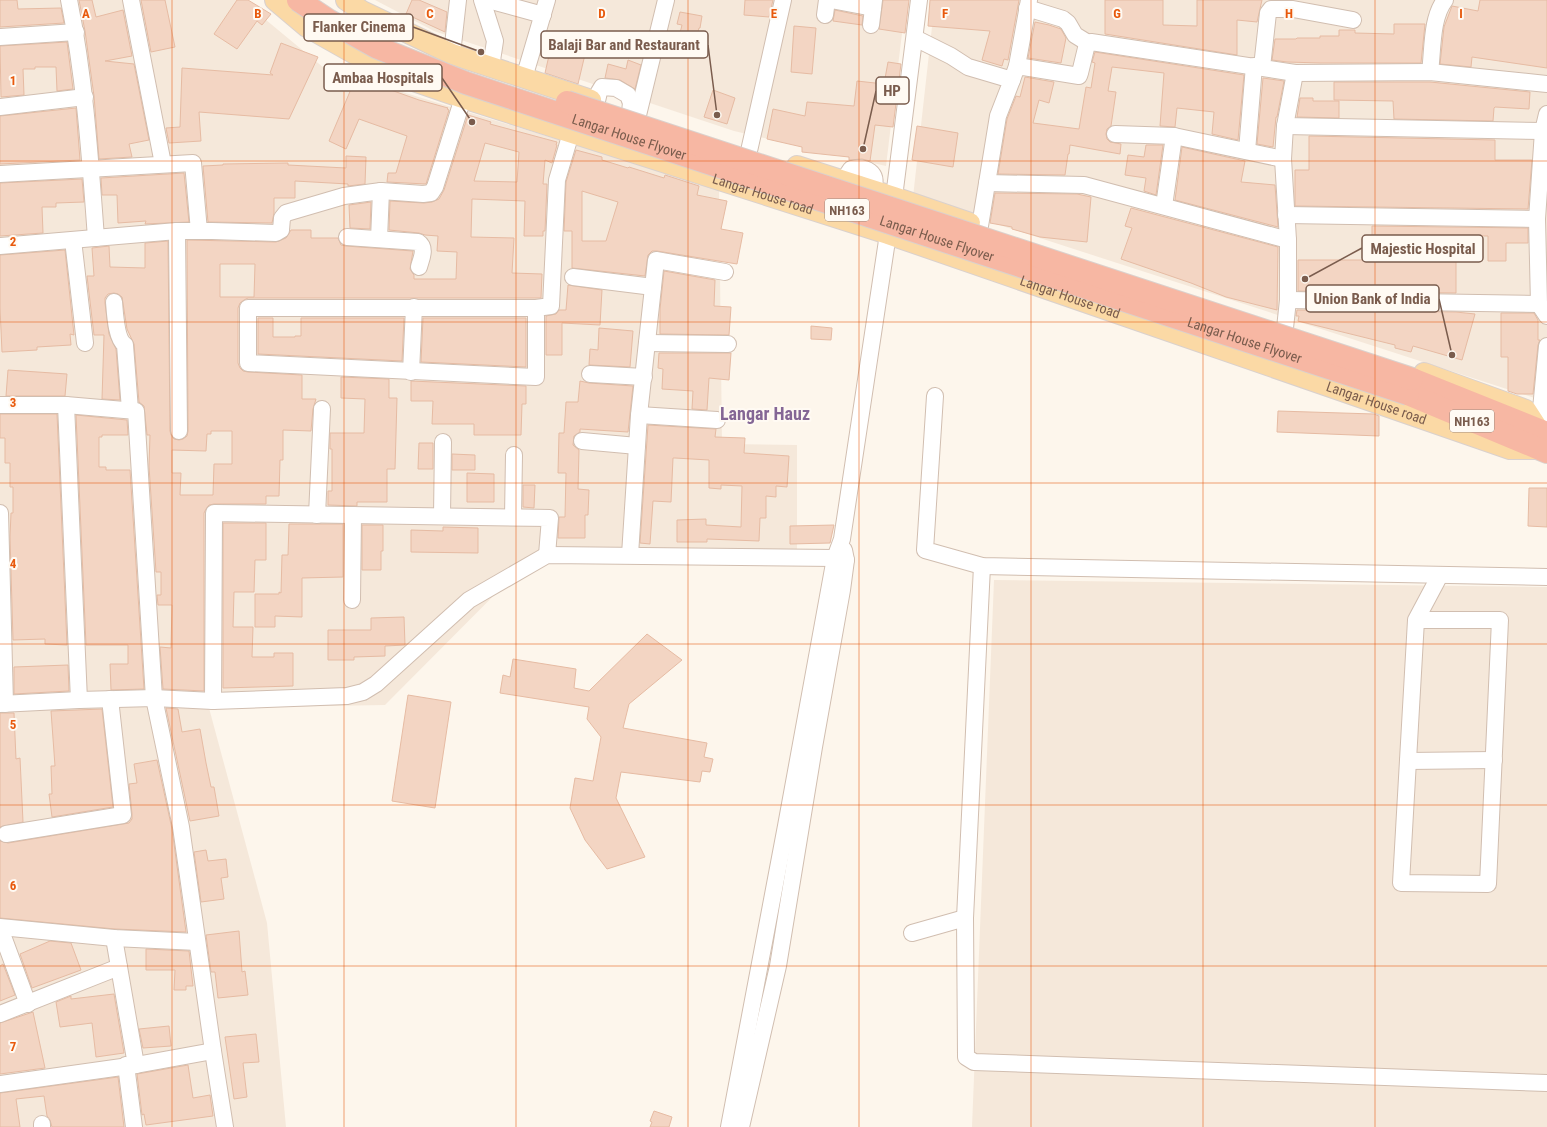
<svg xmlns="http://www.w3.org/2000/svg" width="1547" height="1127" viewBox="0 0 1547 1127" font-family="'Roboto Condensed',sans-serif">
<rect width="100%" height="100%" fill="#fdf6ec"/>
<g fill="#f5e8da">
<polygon points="0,0 242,0 324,68 719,189 722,444 797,445 797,554 538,551 385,705 209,708 267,923 286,1127 0,1127"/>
<polygon points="375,0 906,0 886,166 734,131 434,31"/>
<polygon points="935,0 1547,0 1547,402 913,197"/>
<polygon points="994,580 1547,587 1547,1127 972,1127"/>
</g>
<g fill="#f3d5c3" stroke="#e6bba3" fill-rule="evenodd">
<polygon points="0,0 17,0 18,9 61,8 64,23 0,27"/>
<polygon points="79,0 92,0 96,17 123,10 132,56 105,61 134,64 149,140 129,144 132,157 99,159 94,96 85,31"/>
<polygon points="141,0 165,0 175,47 151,52"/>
<polygon points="237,0 248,0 271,14 262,25 257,21 237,49 214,34"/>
<polygon points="412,0 419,0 447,12 445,32 406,14"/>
<polygon points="745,0 773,0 769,17 744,15"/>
<polygon points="883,0 909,0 905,33 879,29"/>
<polygon points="930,0 1019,0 1008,60 1004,59 1002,66 982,60 990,31 928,26"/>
<polygon points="1105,0 1163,0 1163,25 1197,26 1197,0 1262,0 1257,22 1237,20 1237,55 1105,34"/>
<polygon points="1480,0 1547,0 1547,68 1472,57 1471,67 1440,64 1444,27 1452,6 1478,11"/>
<polygon points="835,10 863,16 862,25 833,21"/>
<polygon points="680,12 702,16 700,28 699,28 693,49 677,45 682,25 677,24"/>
<polygon points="1035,22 1049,25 1061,29 1066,38 1061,63 1028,58"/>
<polygon points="1394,24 1425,24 1421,63 1320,63 1287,62 1272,60 1275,39 1296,39 1297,38 1320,38 1320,36 1339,36 1339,30 1355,30 1355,33 1394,34"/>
<polygon points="794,26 816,28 812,74 791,72"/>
<polygon points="553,38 587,46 578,84 545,73"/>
<polygon points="67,42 73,89 57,91 56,67 35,67 35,69 23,69 24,95 1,97 0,46"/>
<polygon points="281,43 318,57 289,119 199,112 201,141 169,143 166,128 180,127 182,68 273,75 270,73"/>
<polygon points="1095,52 1244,75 1238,140 1212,134 1214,112 1177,108 1175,127 1160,126 1164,73 1112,67 1108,91 1116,92 1111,126 1107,129 1106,134 1107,139 1110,142 1121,144 1120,154 1070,145 1069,154 1068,154 1065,175 998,174 1007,119 1016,96 1020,97 1025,77 1054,82 1049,103 1039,100 1033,123 1079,129 1086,87 1091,88 1095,63 1092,62"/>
<polygon points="628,60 641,65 635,89 620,80 605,78 608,64 626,69"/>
<polygon points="888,62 901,64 893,127 875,125 870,161 862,159 849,160 849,157 802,152 802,147 767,139 773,109 805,116 807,102 854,106 857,81 884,84"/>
<polygon points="357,75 375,83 374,84 419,100 448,108 447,109 449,110 426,184 387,182 388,173 396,173 407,136 359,119 346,149 329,141"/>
<polygon points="1263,78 1284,81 1277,117 1276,117 1273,147 1257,144"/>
<polygon points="1334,82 1430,82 1530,92 1529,109 1495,107 1494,108 1493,121 1394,119 1393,101 1334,100"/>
<polygon points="713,90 735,98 727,124 704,117"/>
<polygon points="1300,98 1313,98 1313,101 1339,101 1339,118 1297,117"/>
<polygon points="76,108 80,160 0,164 0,116"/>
<path d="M 468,115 L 491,122 L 490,124 L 557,142 L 556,145 L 557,145 L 552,163 L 545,160 L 543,184 L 547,184 L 545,231 L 543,231 L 543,236 L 524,236 L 525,201 L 472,199 L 471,237 L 514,238 L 512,273 L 542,274 L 541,298 L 248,298 L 244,300 L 240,303 L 238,308 L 238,363 L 240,368 L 243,371 L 248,372 L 302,375 L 302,399 L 316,399 L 313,409 L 311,431 L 283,430 L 283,460 L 280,460 L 279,496 L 266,496 L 266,504 L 214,504 L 209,505 L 206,509 L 204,513 L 204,691 L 163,689 L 160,647 L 171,648 L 172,605 L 158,605 L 157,595 L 161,595 L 161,572 L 156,572 L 149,466 L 150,435 L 147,435 L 144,406 L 139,402 L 134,344 L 127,329 L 122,297 L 118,294 L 114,293 L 108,294 L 105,298 L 105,303 L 109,334 L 116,349 L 120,400 L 102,399 L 104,335 L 94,335 L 87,276 L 94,276 L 92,248 L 109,246 L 110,267 L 145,268 L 145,243 L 168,241 L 170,431 L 171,435 L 174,439 L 179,440 L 183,439 L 187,436 L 188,431 L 187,240 L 276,242 L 286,238 L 291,230 L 311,230 L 311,238 L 338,238 L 341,245 L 346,246 L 413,251 L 410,269 L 414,275 L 414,279 L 456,279 L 457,252 L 437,251 L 438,236 L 425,235 L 419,233 L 389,230 L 390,201 L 424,203 L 432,202 L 439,199 L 444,190 ZM 485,143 L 519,152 L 517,182 L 474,181 ZM 220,264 L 255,264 L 254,297 L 220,297 ZM 211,431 L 232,431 L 232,464 L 214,464 L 213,495 L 180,495 L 181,473 L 172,473 L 172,450 L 206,451 L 207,434 L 211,434 Z"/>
<polygon points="917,126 958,133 953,167 912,160"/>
<polygon points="1309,136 1495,140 1495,160 1532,160 1528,209 1295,206 1295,170 1309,170"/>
<polygon points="1146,145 1163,145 1156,195 1144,191 1146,178 1125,175 1128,155 1144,157"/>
<polygon points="1182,147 1245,161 1241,182 1275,185 1278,227 1175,200"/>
<path d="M 576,150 L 602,157 L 602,160 L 628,168 L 629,167 L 664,178 L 665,175 L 699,186 L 697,195 L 727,201 L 721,229 L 743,233 L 737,264 L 657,251 L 652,251 L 648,255 L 645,276 L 572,268 L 572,231 L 564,231 L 566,182 ZM 582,191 L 618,202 L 606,241 L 582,241 Z"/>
<polygon points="346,156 366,157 365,184 348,186 348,184 295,181 295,198 274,198 274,213 272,223 208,222 203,166 223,165 223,164 288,163 288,165 346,168"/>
<polygon points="184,173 189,222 145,224 146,221 118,223 117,195 102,195 101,178"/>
<polygon points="82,179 84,202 56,203 56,207 42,207 43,233 0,236 0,183"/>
<polygon points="995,193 1077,194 1091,197 1087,242 1040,237 1012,229 1012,227 990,223"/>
<polygon points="371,202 370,229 350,228 349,205"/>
<polygon points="1131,208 1278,247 1277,310 1226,297 1191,283 1121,259 1132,228 1125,226"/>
<polygon points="1372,226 1528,228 1528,243 1506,243 1506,261 1488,261 1488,236 1467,236 1467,258 1456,258 1456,293 1298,291 1298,260 1372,260"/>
<polygon points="65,250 74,335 70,334 71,345 37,347 37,350 2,352 0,308 0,255"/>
<polygon points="664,271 715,280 714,306 731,307 729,335 660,334 660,309"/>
<polygon points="568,285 602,290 600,325 562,323 562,355 546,355 546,316 556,314 559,310 566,310"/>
<polygon points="1297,310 1456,312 1475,314 1462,360 1413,346 1411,352 1395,348 1395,345 1298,321 1299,316 1296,316"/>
<polygon points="1501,313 1534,313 1538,320 1538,340 1540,340 1538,345 1533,394 1517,394 1508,391 1508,357 1501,357"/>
<polygon points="258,318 273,318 273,337 295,337 295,336 301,336 301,318 404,318 402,361 258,354"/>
<polygon points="423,318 526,318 526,367 421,362"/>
<polygon points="811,326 832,328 831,340 811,339"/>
<polygon points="599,328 633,331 630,367 589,365 590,349 598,350"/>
<polygon points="659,353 731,353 729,380 709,378 707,410 692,409 693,391 662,389 663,369 658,368"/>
<polygon points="8,370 67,374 65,396 6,396"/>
<polygon points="341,377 389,379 389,398 397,398 395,469 387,469 387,502 357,502 357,506 328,505 328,491 332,491 332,449 330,449 330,433 364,433 365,399 341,398"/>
<polygon points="411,381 526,386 526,404 522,404 521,435 474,435 474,424 432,424 433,401 411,401"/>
<polygon points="580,381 589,383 633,386 628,432 580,429 580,432 574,436 573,445 579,450 578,489 589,490 588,515 585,515 585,538 558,538 559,517 565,517 566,473 558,473 559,433 564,433 566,402 578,402"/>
<polygon points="1278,411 1374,414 1379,416 1379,436 1277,432"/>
<polygon points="0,414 57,414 67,645 45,644 45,639 13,640 10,537 11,513 13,513 13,487 10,487 10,463 5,463 5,438 0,438"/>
<polygon points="76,415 127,420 128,435 102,435 102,437 99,437 99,467 106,467 106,470 130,470 144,689 111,690 110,664 128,664 128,645 86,645"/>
<polygon points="648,425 716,429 715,437 745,438 744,453 789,456 787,487 776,486 776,497 766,496 766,518 760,518 759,541 707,539 707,542 677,542 677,520 706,519 706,525 741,527 742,486 721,485 721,489 709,488 709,460 675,458 673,458 671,502 653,501 650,544 640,543"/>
<polygon points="419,443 433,443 433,469 418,469"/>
<polygon points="452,454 475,455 475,470 452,470"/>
<polygon points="467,473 494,474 494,502 467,502"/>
<polygon points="523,485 535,485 534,508 523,507"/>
<polygon points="1529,488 1547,488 1547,527 1528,526"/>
<polygon points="223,523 266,523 266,560 255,560 254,592 234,592 233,627 253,627 252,657 274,657 274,653 293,653 293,686 223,688"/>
<polygon points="289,524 343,524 343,577 302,578 302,617 275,616 275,627 255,627 255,594 279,594 279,592 281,593 282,555 288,555"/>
<polygon points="362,525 383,525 383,551 381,551 381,570 362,570"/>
<polygon points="834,525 830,543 790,544 790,526"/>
<polygon points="443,527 478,528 478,553 411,552 411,530 443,531"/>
<polygon points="404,617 405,645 385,646 385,656 354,657 354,660 328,660 328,630 371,630 371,618"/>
<polygon points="647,634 682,660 629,704 623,728 707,743 704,757 713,759 710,772 702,771 700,782 621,772 616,798 645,857 607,869 585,840 570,808 575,778 593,781 601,737 587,719 589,707 500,693 503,675 510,677 513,659 576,669 574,688 589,691"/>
<polygon points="68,665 69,691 14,694 14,667"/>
<polygon points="408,695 451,702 435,808 392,801"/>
<polygon points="166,708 178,709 182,732 200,729 206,763 211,787 214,787 219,816 190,821"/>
<polygon points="102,709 113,807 52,817 49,794 52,794 51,766 55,766 51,711"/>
<polygon points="0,713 14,713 16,759 20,758 23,822 0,827"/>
<polygon points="157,760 172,829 186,932 115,929 0,918 0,841 8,843 129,823 132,819 132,814 129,784 137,783 134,764"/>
<polygon points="206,850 208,861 226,859 228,877 221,878 224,899 201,902 194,852"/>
<polygon points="239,931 242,972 245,971 248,995 218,998 215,972 211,972 206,935"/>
<polygon points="50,941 71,943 81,970 32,988 20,954"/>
<polygon points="146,949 189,951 193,986 186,986 186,990 174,990 175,970 146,970"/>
<polygon points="3,964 15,995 0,1001 0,966"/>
<polygon points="114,994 124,1053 96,1057 92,1023 60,1027 56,1002 71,996 71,999"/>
<polygon points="33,1012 45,1068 0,1074 0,1023"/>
<polygon points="169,1026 171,1046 143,1048 139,1029"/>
<polygon points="256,1034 259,1062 243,1063 247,1097 234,1099 225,1037"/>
<polygon points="188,1065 193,1098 210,1095 213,1116 146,1125 144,1114 142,1115 137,1074"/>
<polygon points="118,1077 124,1127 52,1127 50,1120 47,1116 44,1096 16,1099 20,1127 0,1127 0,1093"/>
<polygon points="654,1111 672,1117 669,1127 650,1127 652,1122 650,1121"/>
</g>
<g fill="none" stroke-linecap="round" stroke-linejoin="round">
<g stroke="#d1beb0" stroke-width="18">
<g id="minor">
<path d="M 69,0 C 85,79 90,157 96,238"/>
<polyline points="131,0 163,164"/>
<polyline points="482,0 495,41 491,67"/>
<polyline points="488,0 543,15"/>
<polyline points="831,0 873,8"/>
<polyline points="1027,8 1063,19 1068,23 1075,35 1088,43"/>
<polyline points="825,15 827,0"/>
<polyline points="871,25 874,0"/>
<polyline points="0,37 76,32"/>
<polyline points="915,38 951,56 968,67 1012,80 998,116 980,226"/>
<polyline points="452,54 458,0"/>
<polyline points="1017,66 1029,0"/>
<polyline points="1262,67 1268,13 1271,9 1293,9 1353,20"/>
<path d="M 1430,72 C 1433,50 1431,18 1445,0"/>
<polyline points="524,78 547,0"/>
<polyline points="1012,80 1017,66 1079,76 1080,73 1087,44 1091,42 1295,73 1430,72 1547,84"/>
<polyline points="597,101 599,92 602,87 616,88 628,95 631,103 630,112"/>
<polyline points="0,107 85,97"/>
<polyline points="1547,114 1543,131 1537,219 1539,304 1547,316"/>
<polyline points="638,115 666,0"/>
<polyline points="1285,126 1543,131 1547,133"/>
<polyline points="1115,134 1174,136 1283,159"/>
<polyline points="749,151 783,0"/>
<polyline points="1247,151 1254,66"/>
<polyline points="0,174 193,163 199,231"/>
<path d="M 843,181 L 851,169 C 866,166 879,172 873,190"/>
<polyline points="987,183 1084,185 1288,240"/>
<polyline points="894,197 919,0"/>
<polyline points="1164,206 1174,136"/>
<polyline points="1286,215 1537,219"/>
<polyline points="177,231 179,431"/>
<path d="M 347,237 L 418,242 C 427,248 421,259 419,267"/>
<polyline points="379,239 381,191"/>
<polyline points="73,240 85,343"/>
<polyline points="0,246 177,231 212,231 276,233 281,230 282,218 286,213 344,196 381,191 423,194 431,193 435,187 463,98"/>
<polyline points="573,277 653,287"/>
<polyline points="1288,300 1539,304"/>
<path d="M 114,302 C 115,313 116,339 125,345 L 130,410"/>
<polyline points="536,308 248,308 248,363 536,377 536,308 551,306 557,180 571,133"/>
<polyline points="1285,328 1288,300 1288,240 1283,159 1285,126 1295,73"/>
<polyline points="647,343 728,344"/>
<polyline points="411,372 414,307"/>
<polyline points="590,374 644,377"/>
<polyline points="935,396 925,550 982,566 1547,577"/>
<polyline points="0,405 66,405 136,411 154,698 181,827 213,1051 225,1127"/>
<polyline points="66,405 79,700"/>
<polyline points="639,415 717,420"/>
<polyline points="1539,430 1547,346"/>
<polyline points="582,441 637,446"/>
<polyline points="0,513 5,704"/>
<polyline points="317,515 322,409"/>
<polyline points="442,516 443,442"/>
<polyline points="513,517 514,455"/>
<polyline points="630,555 639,415 656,260 725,272"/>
<polyline points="982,566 965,918 966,1057 974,1062 1547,1083"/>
<polyline points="352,600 353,515"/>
<polyline points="1416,620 1500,620 1488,884 1401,883 1416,620 1440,575"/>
<polyline points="213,701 214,513 550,518 547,555"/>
<polyline points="0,704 79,700 154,698 213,701 347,696 363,692 376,684 469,600 547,555 835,558 846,560"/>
<polyline points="1408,761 1494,760"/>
<polyline points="6,834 123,815 110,699"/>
<polyline points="0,927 114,938 197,942"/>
<polyline points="0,928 28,1004"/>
<polyline points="912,933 965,918"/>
<polyline points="114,938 136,1065"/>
<polyline points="0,1014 119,967"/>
<polyline points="126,1065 134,1127"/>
<polyline points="0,1084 136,1065 213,1051"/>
<polyline points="42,1124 42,1127"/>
<polyline points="729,1127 786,826 835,558 842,539 888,234"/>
<polyline points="741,1127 778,966 814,747 842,590 846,560 844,550"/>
</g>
</g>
<g stroke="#dad1cd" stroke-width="22">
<g id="major">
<path id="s1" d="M 275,0 L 307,27 L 385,71 L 463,98 L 888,234 L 1510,449 L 1537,449"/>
<polyline points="346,0 362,11 452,54 591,100"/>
<polyline points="797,166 894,197 970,223"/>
<polyline points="1424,373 1526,410 1539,430"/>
</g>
</g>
<g stroke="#dad1cd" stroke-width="24">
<g id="highway">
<polyline points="1412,379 1547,433"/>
<polyline points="1408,394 1547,452"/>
</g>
</g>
<use href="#minor" stroke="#fff" stroke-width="16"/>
<use href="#major" stroke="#fbd9a5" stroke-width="20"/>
<use href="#highway" stroke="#f7b7a3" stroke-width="22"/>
<g stroke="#dad1cd" stroke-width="24" stroke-linecap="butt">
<g id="highway-bridge">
<path id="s2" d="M 298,0 L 328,20 L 376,47 L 466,83 L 1408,394"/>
<polyline points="567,102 1412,379"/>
</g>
</g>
<use href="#highway-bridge" stroke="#f7b7a3" stroke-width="22"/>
</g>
<path fill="none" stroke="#e8590c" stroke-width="1" stroke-opacity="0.55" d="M 172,0 L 172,1127M 344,0 L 344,1127M 516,0 L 516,1127M 688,0 L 688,1127M 859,0 L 859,1127M 1031,0 L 1031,1127M 1203,0 L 1203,1127M 1375,0 L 1375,1127M 0,161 L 1547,161M 0,322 L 1547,322M 0,483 L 1547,483M 0,644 L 1547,644M 0,805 L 1547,805M 0,966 L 1547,966"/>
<g text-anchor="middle" stroke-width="4" stroke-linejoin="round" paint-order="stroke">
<g fill="#fffaf3" stroke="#a28b7f" stroke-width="1">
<rect x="825" y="199" width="44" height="22" rx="3"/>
<rect x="1450" y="410" width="44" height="22" rx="3"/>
</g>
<g font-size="13" font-weight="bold" fill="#7a5c4d">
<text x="847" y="215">NH163</text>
<text x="1472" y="426">NH163</text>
</g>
<g font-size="14" fill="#7a5c4d" stroke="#fffaf3">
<text dy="5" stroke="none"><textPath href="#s2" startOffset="360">Langar House Flyover</textPath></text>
<text dy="5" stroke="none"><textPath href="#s1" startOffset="529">Langar House road</textPath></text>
<text dy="5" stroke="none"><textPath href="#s2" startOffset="684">Langar House Flyover</textPath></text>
<text dy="5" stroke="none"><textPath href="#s1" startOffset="853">Langar House road</textPath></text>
<text dy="5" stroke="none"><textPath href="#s2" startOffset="1008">Langar House Flyover</textPath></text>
<text dy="5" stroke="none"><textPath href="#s1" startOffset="1177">Langar House road</textPath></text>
</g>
<g font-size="18" font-weight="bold" fill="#846695" stroke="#fffaf3">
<text x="765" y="420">Langar Hauz</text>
</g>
</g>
<g font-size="13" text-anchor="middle" font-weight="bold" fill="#e8590c" stroke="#fffaf3" stroke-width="4" stroke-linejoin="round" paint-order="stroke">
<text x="86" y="18">A</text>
<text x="258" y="18">B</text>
<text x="430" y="18">C</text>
<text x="602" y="18">D</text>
<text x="774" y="18">E</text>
<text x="945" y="18">F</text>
<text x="1117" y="18">G</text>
<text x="1289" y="18">H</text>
<text x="1461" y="18">I</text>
<text x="13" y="85">1</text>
<text x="13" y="246">2</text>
<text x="13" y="407">3</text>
<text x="13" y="568">4</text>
<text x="13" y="729">5</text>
<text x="13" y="890">6</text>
<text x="13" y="1051">7</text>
</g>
<path fill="none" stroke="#7a5c4d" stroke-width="1.5" d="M481 52L413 27M717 115L708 45M472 122L442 78M863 149L876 91M1305 279L1362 248M1452 355L1439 299"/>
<g fill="#7a5c4d" stroke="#fffaf3" stroke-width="1.5">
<circle cx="481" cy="52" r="4"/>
<circle cx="717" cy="115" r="4"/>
<circle cx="472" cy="122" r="4"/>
<circle cx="863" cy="149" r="4"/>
<circle cx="1305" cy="279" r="4"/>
<circle cx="1452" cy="355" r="4"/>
</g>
<g fill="#fffaf3" stroke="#7a5c4d" stroke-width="1.5">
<rect x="304" y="14" width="109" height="27" rx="4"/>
<rect x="541" y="31" width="167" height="27" rx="4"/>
<rect x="324" y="64" width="118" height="27" rx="4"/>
<rect x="876" y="77" width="33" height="27" rx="4"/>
<rect x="1362" y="235" width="121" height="27" rx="4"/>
<rect x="1306" y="285" width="133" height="27" rx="4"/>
</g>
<g font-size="15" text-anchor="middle" font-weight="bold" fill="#7a5c4d">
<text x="359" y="32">Flanker Cinema</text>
<text x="624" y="50">Balaji Bar and Restaurant</text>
<text x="383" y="83">Ambaa Hospitals</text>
<text x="892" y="96">HP</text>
<text x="1423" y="254">Majestic Hospital</text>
<text x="1372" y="304">Union Bank of India</text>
</g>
</svg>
